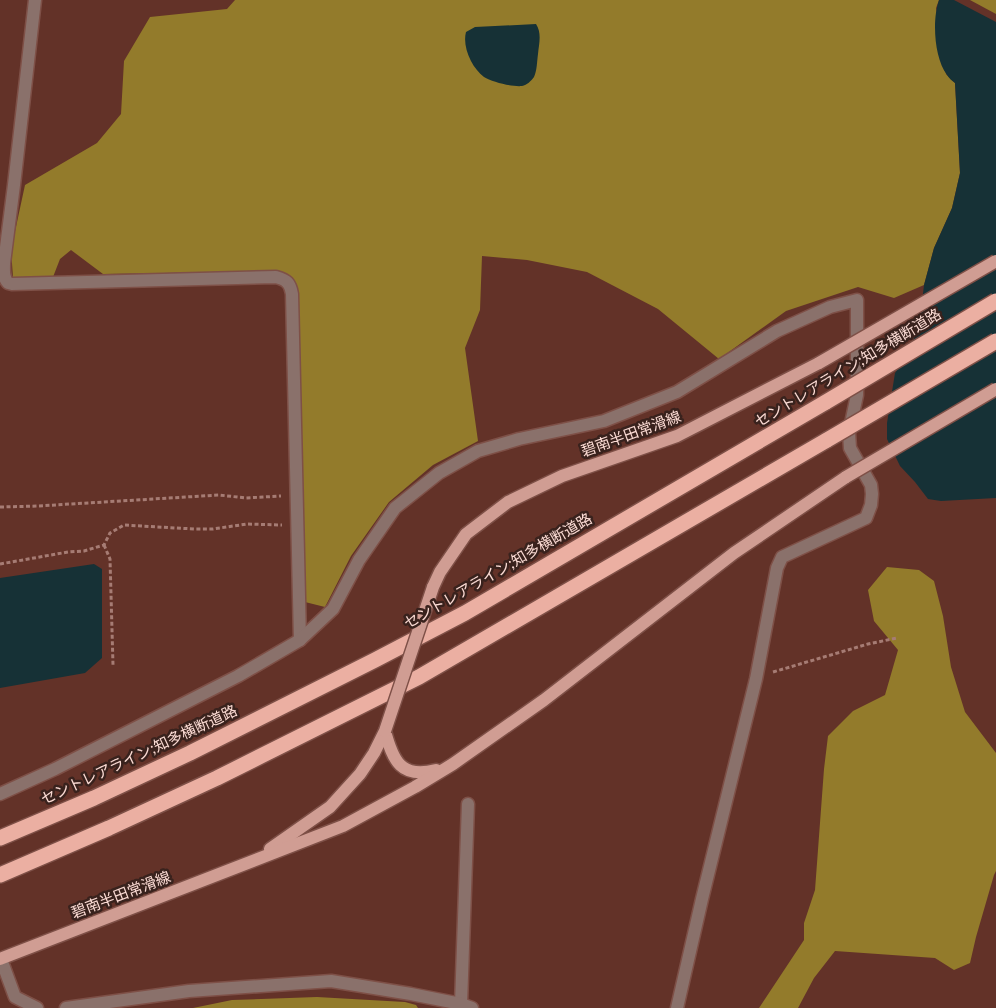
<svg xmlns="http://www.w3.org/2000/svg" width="996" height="1008" viewBox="0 0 996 1008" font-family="'IBM Plex Serif','Noto Sans JP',serif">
<rect width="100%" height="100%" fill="#633228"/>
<g fill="#937b2b">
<polygon points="235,0 939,0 936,8 946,74 955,83 960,173 952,208 934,248 924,285 894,298 858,287 786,311 719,359 658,309 587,272 527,260 482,256 480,310 465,348 478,441 433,465 389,502 351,556 325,607 305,602 298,291 291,278 279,271 103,274 71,250 60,259 53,277 13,277 11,250 25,185 97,143 121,114 124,61 150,17 227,9"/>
<polygon points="970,0 996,0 996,14"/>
<polygon points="887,567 919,570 934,581 943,616 951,667 965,712 996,753 996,871 994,875 976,937 970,963 954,970 935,958 835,951 814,978 798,1008 759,1008 804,940 804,923 815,890 824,769 828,736 853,711 885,695 898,650 874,621 868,590"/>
<polygon points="317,997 405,1002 416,1005 418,1008 193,1008 232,1000"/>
</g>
<g fill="#163136">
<path d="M 939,0 L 954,0 L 996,22 L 996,498 L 941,501 L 928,499 L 915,482 L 900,466 L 887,439 L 887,423 L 895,373 L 903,362 L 919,327 L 924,285 L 934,248 L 952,208 L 960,173 L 955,83 C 952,81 949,78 947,75 C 934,57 932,20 939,0 Z"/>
<path d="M 536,24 C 542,33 539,44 538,54 C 537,61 537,71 534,77 C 531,81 527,85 522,86 C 512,87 492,82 484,77 C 472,68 462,47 466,32 L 475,27 Z"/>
<polygon points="94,564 102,569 102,658 85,673 0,688 0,578"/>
</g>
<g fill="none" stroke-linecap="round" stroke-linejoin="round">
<g stroke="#7e5047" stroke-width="15">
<g id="minor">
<path d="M 35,0 L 14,185 L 4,263 C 4,271 3,277 8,283 L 12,284 L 276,277 C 287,280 290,283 292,294 L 300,640"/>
<polyline points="0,794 55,769 238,676 300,640 333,609 359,560 395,508 439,473 478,451 519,439 604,421 677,392 777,331 830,307 857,300 857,395 849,433 850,448 871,485 872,494 871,505 866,518 782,557 777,568 756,679 702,899 677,1008"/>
<polyline points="1,959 15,997 37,1008"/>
<polyline points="461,1004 468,804"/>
<polyline points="66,1008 189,991 331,981 411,994 461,1004 472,1008"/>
</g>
</g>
<g stroke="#7e5047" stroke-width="15">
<g id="major">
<polyline points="433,587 440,572 466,534 508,502 562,476 677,436 819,363"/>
<path d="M 385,731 C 393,761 401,779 436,770"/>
<polyline points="270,849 330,807 360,774 374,753 385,731"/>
<polyline points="0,959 343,826 415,787 453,764 544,700 734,553 846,477"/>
</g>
</g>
<g stroke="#7e5047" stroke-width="18">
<g id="highway">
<polyline points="0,838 94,798 190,753 375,660 465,613 826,402"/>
<polyline points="0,875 109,828 217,778 419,677 827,440"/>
</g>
</g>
<g stroke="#a67c74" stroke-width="3" stroke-dasharray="4 2.5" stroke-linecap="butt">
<polyline points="0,507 38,506 219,495 246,498 281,496"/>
<polyline points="104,545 110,559 113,665"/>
<polyline points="0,564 68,552 84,551 104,545 110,533 124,525 194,529 213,529 247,524 282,525"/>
<polyline points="773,672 868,644 897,638"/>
</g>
<use href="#minor" stroke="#8a716b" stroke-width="12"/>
<use href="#major" stroke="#d09d93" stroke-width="12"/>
<use href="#highway" stroke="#ebafa2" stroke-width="15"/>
<g stroke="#7e5047" stroke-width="15" stroke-linecap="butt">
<g id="major-bridge">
<polyline points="819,363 996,261"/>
<polyline points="846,477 996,389"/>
<polyline points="385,731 433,587"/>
</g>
</g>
<g stroke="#7e5047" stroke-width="18" stroke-linecap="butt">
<g id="highway-bridge">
<polyline points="826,402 996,301"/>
<polyline points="827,440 996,341"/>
</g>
</g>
<use href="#major-bridge" stroke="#d09d93" stroke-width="12"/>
<use href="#highway-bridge" stroke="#ebafa2" stroke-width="15"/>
</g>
<g text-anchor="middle" stroke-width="5" stroke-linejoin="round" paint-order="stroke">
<g font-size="15" fill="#fbdbd4" stroke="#39221d">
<text transform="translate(848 368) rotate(-31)" y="5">セントレアライン;知多横断道路</text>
<text transform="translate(631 434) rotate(-20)" y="5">碧南半田常滑線</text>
<text transform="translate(498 571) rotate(-30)" y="5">セントレアライン;知多横断道路</text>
<text transform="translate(139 755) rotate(-25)" y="5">セントレアライン;知多横断道路</text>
<text transform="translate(121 895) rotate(-21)" y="5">碧南半田常滑線</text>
</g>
</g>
</svg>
